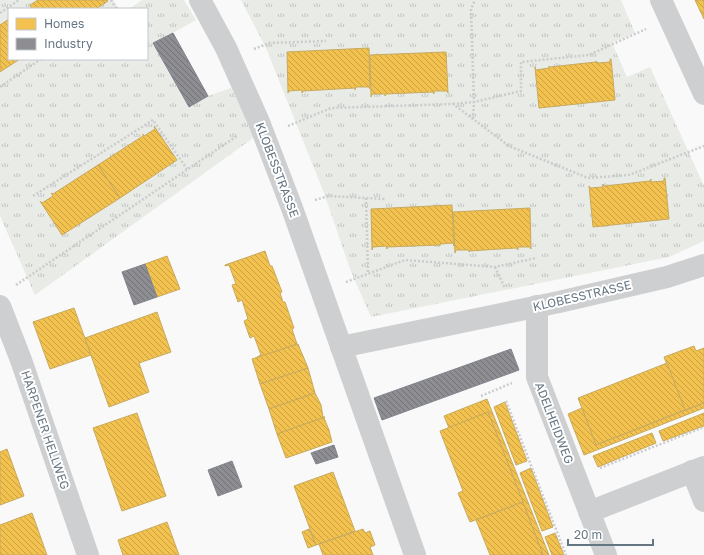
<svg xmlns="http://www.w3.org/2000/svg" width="704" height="555" viewBox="0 0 704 555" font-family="'Golos Text',sans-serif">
<defs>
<pattern id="grass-tufts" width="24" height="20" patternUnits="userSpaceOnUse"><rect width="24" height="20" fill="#e8ebe6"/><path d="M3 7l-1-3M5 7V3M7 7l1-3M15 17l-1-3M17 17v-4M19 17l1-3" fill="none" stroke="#c0c3c0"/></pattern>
<pattern id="homes-back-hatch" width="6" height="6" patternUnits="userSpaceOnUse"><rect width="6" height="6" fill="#f2c14e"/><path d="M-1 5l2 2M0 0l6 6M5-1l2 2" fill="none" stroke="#c8a146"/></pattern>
<pattern id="industry-back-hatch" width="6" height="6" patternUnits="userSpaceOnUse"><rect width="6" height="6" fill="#8d8d92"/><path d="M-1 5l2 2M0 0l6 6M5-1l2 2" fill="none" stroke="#717277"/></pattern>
</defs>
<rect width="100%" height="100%" fill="#f9f9f9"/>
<g fill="url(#grass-tufts)">
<polygon points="0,0 113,0 119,9 9,9 9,59 147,59 147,9 129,9 142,0 184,0 196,20 153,44 188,107 208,96 231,88 256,136 35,295 0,216"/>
<polygon points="241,0 621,0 635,33 612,43 627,77 650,67 704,186 704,241 669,257 371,317 350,269 324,193 266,48"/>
</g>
<g fill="url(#homes-back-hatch)" stroke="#c8aa5e">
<polygon points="38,0 107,0 108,1 96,9 32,9 30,5"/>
<polygon points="695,0 704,0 704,19"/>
<polygon points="9,19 9,59 20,59 0,72 0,25"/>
<polygon points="369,48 370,89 369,87 356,87 355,90 355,88 303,91 302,93 302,90 289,91 288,93 287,52"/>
<polygon points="446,52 448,93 447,91 434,91 434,94 433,92 386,94 385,96 385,94 372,94 371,97 370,55"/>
<polygon points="610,59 611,59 615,100 539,108 535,67 536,70 549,68 549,66 550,67 596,62 596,61 598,63 610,62"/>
<polygon points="154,126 177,160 120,198 98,165 143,136 143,134 144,136 155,129"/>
<polygon points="98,165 120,198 62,235 40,201 42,203 53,196 51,193 53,194"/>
<polygon points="664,178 665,178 669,219 593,227 589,186 590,188 603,187 603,184 604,186 650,181 651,179 651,182 664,181"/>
<polygon points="452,205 454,246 453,243 440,244 440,246 439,245 387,247 387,249 386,246 373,247 372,250 371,209"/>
<polygon points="530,208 531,249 530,247 518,247 518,250 516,248 469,251 469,252 469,250 456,250 455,253 453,212"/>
<polygon points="265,251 270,266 272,266 282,292 280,293 283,302 285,302 294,328 292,329 297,344 257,358 257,357 261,355 254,336 250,338 244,321 248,319 242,300 238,302 232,285 236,284 229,265 225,266 225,265"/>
<polygon points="167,256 180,289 157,297 145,264"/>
<polygon points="74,308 91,355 50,369 33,322"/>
<polygon points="157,312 171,352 139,363 149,392 109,407 85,338"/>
<polygon points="298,344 308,368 260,384 252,359"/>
<polygon points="694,346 696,351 704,348 704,403 685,410 664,357"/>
<polygon points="667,363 685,410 596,445 578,398"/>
<polygon points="308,368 315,393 269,409 260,384"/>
<polygon points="315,393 321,405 323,417 325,417 277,434 269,409"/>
<polygon points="487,399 549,555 543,555 488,412 449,428 444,416"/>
<polygon points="505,402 527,461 516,465 494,407"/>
<polygon points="704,403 704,408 584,455 568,414 582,408 596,445"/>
<polygon points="488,412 523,502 470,522 458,493 463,491 440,431"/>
<polygon points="137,413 166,496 122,511 93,428"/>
<polygon points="704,413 704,426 663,441 659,431"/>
<polygon points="325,417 324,418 329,430 332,442 286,458 277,434"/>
<polygon points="652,433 656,443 598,467 593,456"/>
<polygon points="7,449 24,496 0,505 0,452"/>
<polygon points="531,468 553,527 542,531 520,473"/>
<polygon points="333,472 355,531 316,545 294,486"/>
<polygon points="523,502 543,555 490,555 476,520"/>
<polygon points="32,513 47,555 0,555 0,525"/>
<polygon points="167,522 179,555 123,555 118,540"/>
<polygon points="309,529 316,545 308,548 302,532"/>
<polygon points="363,529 365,533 370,531 375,545 370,547 373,555 323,555 319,544"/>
<polygon points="555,533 564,555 552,555 545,537"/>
</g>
<g fill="url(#industry-back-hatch)" stroke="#81868e">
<polygon points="173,33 208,96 189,107 153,43"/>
<polygon points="145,264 157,297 134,305 122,272"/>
<polygon points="511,349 519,370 382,420 374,398"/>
<polygon points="334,445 338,457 316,464 311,453"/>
<polygon points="232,461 242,487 218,496 208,470"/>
</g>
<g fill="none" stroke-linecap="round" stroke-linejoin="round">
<g stroke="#cbcccd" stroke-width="2.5" stroke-dasharray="2 2" stroke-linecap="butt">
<polyline points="111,0 116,8 114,9"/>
<polyline points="0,13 19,0"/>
<polyline points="254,49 269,43 326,41"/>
<polyline points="0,87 41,59"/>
<polyline points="453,104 474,102 521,91 521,62 589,55 646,29"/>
<polyline points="473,119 474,102 471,9 475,0"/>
<polyline points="288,126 331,108 453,104 509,146 588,178 629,175 704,146"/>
<polyline points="33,196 153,120 187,169"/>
<polyline points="366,198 368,273"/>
<polyline points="315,200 329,196 385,199"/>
<polyline points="495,267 505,288"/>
<polyline points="346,282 405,260 495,267 536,258"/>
<polyline points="16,285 237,136"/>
<polyline points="481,396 512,383"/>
<polyline points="506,401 566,555"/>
<polyline points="600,468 704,427"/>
</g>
<g stroke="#cecfd0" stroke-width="22">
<polyline points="200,0 226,48 259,122 292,208 415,555"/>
<polyline points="661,0 704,94"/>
<polyline points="537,306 537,377 606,555"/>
<polyline points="341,347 559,302 667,277 704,265"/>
<polyline points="692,471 704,501"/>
<polyline points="589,512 704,467"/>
</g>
<polyline stroke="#cecfd0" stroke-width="22" points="0,306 21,360 88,555"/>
</g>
<g text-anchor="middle" stroke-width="4" stroke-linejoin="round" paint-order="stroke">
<g font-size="12" fill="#657683" stroke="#fff">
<text transform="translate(277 170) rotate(69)" y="4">KLOBESSTRASSE</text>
<text transform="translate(582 296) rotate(-13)" y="4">KLOBESSTRASSE</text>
<text transform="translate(554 423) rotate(69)" y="4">ADELHEIDWEG</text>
<text transform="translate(45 430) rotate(71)" y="4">HARPENER HELLWEG</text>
</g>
</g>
<rect x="8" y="8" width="140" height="52" fill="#ffffff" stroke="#c1c8cd"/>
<rect x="16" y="18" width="20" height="12" fill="#f2c14e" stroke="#c1c8cd"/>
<text x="44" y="28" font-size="12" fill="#657683">Homes</text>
<rect x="16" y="38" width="20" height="12" fill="#8d8d92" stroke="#c1c8cd"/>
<text x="44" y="48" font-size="12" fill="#657683">Industry</text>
<path d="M568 539v6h85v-6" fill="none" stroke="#657683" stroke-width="2"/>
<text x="574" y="539" font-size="12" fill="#657683" stroke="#ffffff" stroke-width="3" paint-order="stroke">20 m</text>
</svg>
